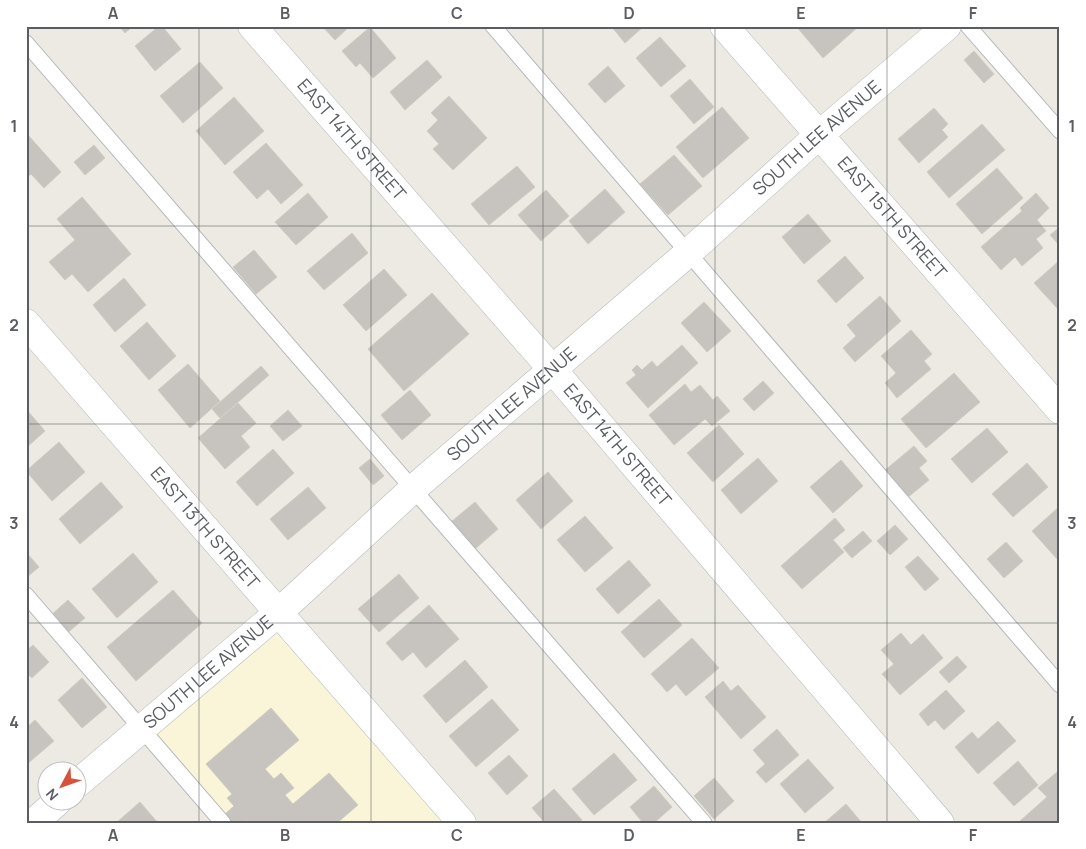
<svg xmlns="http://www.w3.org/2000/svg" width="1086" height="849" viewBox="0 0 1086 849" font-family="Manrope,sans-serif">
<rect width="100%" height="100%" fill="#eceae2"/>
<polygon fill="#faf4d9" points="278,613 462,823 224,823 141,728"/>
<g fill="#c7c4bf" stroke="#d0ccc1">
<polygon points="119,26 133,26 125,33"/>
<polygon points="159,26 162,26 181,49 155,71 135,46"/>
<polygon points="322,26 350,26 335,40"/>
<polygon points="611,26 644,26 625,43"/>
<polygon points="796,26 859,26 823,58"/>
<polygon points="370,27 396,58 373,78 360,63 356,67 342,51"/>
<polygon points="660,37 686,66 661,87 636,58"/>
<polygon points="974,51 994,74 984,83 964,60"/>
<polygon points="427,60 442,77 405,110 390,92"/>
<polygon points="200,62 223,88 183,123 160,96"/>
<polygon points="608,66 625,86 605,103 588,84"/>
<polygon points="690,79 714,107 694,124 670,96"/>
<polygon points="449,96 487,138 453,170 433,149 439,144 427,131 438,120 431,113"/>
<polygon points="234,97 264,131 225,165 196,131"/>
<polygon points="722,107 749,138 703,178 676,147"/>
<polygon points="934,108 948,124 942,130 948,137 919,163 898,139"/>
<polygon points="982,124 1005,150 949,198 927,172"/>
<polygon points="28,135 61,172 44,188 31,174 26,178 26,137"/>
<polygon points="266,143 303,185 281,204 268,189 257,199 233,172"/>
<polygon points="94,145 105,158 85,175 74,162"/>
<polygon points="674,155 702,186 668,215 640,184"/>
<polygon points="517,166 535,187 489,225 471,204"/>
<polygon points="997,168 1023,198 982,234 956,204"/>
<polygon points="605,189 625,212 588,244 569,221"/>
<polygon points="546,190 569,216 541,241 518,215"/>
<polygon points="308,193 328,217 296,245 275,222"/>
<polygon points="1036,193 1049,208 1037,220 1046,231 1036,239 1043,248 1022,266 1015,257 1001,270 981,247 1022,211 1020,208"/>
<polygon points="82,197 131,254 88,292 72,274 65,280 49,262 75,240 57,219"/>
<polygon points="808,214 831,241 804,264 782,237"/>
<polygon points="1060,227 1060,246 1050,235"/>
<polygon points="352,233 368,253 324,290 307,271"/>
<polygon points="254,250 277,277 256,294 233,267"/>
<polygon points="845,256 864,278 836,303 817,281"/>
<polygon points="1060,260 1060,305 1057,308 1034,283"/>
<polygon points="384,269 407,295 366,331 343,305"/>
<polygon points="124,278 146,305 115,332 93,305"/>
<polygon points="432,293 469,334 404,391 368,349"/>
<polygon points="880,296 901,321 855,362 843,348 856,336 847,325"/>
<polygon points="704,302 731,331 707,352 681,323"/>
<polygon points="147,322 176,356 149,380 120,346"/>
<polygon points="911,330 932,354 924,361 931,369 897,398 885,383 896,373 881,356"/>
<polygon points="682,345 698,363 648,408 626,383 636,375 632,370 637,365 642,370 652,361 657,367"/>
<polygon points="188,364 220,401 190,428 158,390"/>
<polygon points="261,366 269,375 220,418 212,409"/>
<polygon points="954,373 980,402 926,448 901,419"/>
<polygon points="763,381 774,393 754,411 743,399"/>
<polygon points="685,384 691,392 700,385 713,400 717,396 730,411 712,426 705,419 674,445 649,415"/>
<polygon points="410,390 431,415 402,440 381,415"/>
<polygon points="238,403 256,423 241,436 250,447 225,469 198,438"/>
<polygon points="26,409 45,431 26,448"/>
<polygon points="288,410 302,426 283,441 270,426"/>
<polygon points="719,425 744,454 713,482 687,453"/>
<polygon points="987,428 1008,452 972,483 951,459"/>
<polygon points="59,442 85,472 52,501 26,471"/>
<polygon points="914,446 927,461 919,468 929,480 907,498 884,471"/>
<polygon points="273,449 294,473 257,506 236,482"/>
<polygon points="758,458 778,481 741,514 721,490"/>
<polygon points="370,459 384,476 373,485 359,468"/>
<polygon points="841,460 863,486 833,513 810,487"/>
<polygon points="1027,463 1048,487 1013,517 992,494"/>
<polygon points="548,472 573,501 541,529 516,500"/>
<polygon points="101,482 123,507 80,544 59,519"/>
<polygon points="308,487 326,508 288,540 270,519"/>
<polygon points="475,502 498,529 475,549 451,522"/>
<polygon points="1060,506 1060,557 1057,559 1032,531"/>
<polygon points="585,516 613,548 585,572 557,540"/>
<polygon points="835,518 845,530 833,540 844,552 802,589 781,566"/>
<polygon points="895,525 908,539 890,555 877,541"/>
<polygon points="863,531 872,541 852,558 843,548"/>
<polygon points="1006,542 1023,561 1004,578 987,559"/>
<polygon points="26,552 39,567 26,578"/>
<polygon points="133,553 158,582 117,618 92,589"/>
<polygon points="918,556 939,579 925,591 905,567"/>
<polygon points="629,560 651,585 618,614 596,589"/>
<polygon points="399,574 419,598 379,632 358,609"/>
<polygon points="173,590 202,623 136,681 107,647"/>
<polygon points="659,599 682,625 644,658 621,632"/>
<polygon points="68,600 85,618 66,634 50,616"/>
<polygon points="429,605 459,639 426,668 413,652 402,661 386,643"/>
<polygon points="901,633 911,645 923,634 943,658 900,695 882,674 894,664 881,650"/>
<polygon points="692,638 719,668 686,696 676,684 667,692 651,674"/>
<polygon points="33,645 49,662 32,678 26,672 26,651"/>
<polygon points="957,656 967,667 949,683 939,672"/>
<polygon points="465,660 488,687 446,723 423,696"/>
<polygon points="82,678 107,707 82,728 58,700"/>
<polygon points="723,681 731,691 738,685 766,717 741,739 705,697"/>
<polygon points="946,690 965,711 944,730 935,720 928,726 919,714"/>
<polygon points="492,699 519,730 476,767 449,736"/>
<polygon points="271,708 299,740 265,769 274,779 281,773 294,788 285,795 293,804 329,773 358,805 337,823 248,823 246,820 244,823 230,823 224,815 234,806 227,798 232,794 206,764"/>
<polygon points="35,720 54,741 26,765 26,728"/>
<polygon points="998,721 1016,741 978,774 955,747 972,732 978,739"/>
<polygon points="777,729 799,755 766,783 756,772 765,764 753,750"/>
<polygon points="614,753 637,780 594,815 572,789"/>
<polygon points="509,755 528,776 507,795 488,773"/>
<polygon points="808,759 834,788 805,813 780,784"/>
<polygon points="1018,761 1038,785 1014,806 993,783"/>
<polygon points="1057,772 1060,775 1060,823 1021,823 1020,821 1047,797 1038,788"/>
<polygon points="714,778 734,801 714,819 694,796"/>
<polygon points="654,786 672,807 654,823 643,823 630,807"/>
<polygon points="554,789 582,820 578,823 545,823 532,808"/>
<polygon points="140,802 158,823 116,823"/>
<polygon points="846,804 862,823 824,823"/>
</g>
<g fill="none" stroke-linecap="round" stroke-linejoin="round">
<g stroke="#b4b7bb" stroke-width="17">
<g id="lane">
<polyline points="493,26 1060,685"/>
<polyline points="968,26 1060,131"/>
<polyline points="26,43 413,489 704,823"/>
<polyline points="26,595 223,823"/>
</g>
</g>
<g stroke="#b4b7bb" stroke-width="29">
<g id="street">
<path id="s1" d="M 252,26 L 552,369 L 940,823"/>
<path id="s2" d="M 724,26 L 1060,410"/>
<path id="s3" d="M 26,323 L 462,823"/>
<path id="s4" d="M 78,783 L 278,613 L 413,489 L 688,253 L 819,135 L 947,26"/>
<polyline points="33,823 57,802"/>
</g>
</g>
<use href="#lane" stroke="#fff" stroke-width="15"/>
<use href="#street" stroke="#fff" stroke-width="28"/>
</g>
<path fill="none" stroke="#5a5d61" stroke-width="1" stroke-opacity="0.55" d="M 199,26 L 199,823M 371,26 L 371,823M 543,26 L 543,823M 715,26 L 715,823M 887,26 L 887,823M 26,226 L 1060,226M 26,424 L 1060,424M 26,623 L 1060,623"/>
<g text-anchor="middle" stroke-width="5" stroke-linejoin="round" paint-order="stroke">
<g font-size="18" fill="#5a5d61" stroke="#fff">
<text dy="6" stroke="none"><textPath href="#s4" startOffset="981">SOUTH LEE AVENUE</textPath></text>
<text dy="6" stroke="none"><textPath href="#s1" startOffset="151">EAST 14TH STREET</textPath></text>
<text dy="6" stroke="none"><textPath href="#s2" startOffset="255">EAST 15TH STREET</textPath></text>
<text dy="6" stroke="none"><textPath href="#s4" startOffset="576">SOUTH LEE AVENUE</textPath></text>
<text dy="6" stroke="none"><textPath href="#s1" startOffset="556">EAST 14TH STREET</textPath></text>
<text dy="6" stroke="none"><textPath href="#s3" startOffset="272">EAST 13TH STREET</textPath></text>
<text dy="6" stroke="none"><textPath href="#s4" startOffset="171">SOUTH LEE AVENUE</textPath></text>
</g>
</g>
<rect width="1086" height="849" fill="none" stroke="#ffffff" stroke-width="55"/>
<g transform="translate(62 786) rotate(229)"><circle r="24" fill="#ffffff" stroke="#bdbec0"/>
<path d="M0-4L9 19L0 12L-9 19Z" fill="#d7523d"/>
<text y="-8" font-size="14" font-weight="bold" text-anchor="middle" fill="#5a5d61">N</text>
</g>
<rect x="28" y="28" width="1030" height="794" fill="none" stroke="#5a5d61" stroke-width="2"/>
<g font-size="16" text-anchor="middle" font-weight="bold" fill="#5a5d61">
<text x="113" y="19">A</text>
<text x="285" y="19">B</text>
<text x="457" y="19">C</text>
<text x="629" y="19">D</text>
<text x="801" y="19">E</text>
<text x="973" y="19">F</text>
<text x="14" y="132">1</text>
<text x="1072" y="132">1</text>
<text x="14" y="331">2</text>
<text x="1072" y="331">2</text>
<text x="14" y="529">3</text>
<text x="1072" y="529">3</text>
<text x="14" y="728">4</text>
<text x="1072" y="728">4</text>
<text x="113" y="841">A</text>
<text x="285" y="841">B</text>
<text x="457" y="841">C</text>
<text x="629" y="841">D</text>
<text x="801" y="841">E</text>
<text x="973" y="841">F</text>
</g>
</svg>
